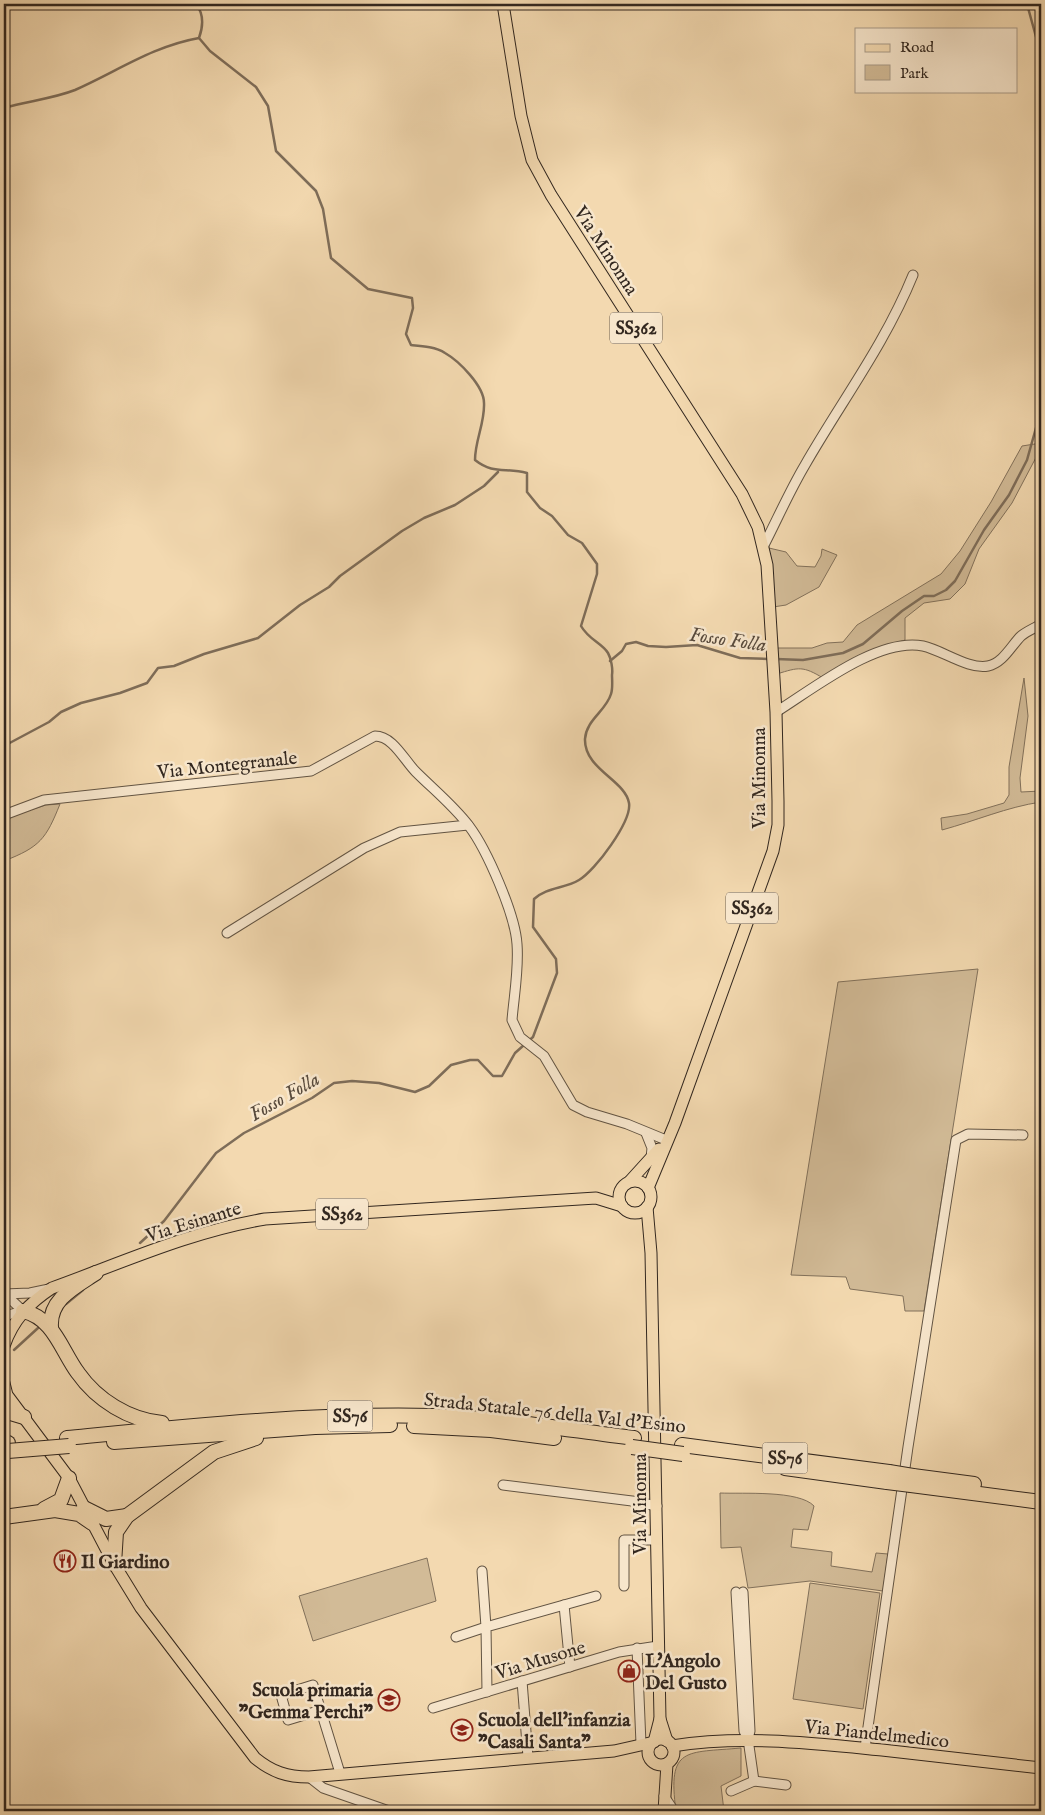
<svg xmlns="http://www.w3.org/2000/svg" width="1045" height="1815" viewBox="0 0 1045 1815" font-family="'IM FELL English',serif">
<rect width="100%" height="100%" fill="#f3d9b0"/>
<filter id="stains"><feTurbulence type="fractalNoise" baseFrequency=".004" numOctaves="4"/><feColorMatrix values="0 0 0 0 .2 0 0 0 0 .09 0 0 0 0 .02 0 0 0 .5 -.17"/></filter>
<radialGradient id="worn" r=".72"><stop offset=".6" stop-color="#630" stop-opacity="0"/><stop offset="1" stop-color="#630" stop-opacity=".3"/></radialGradient>
<g fill="#d2bb97" stroke="#82715b">
<path d="M 1041,443 L 1041,448 L 1012,503 L 979,549 L 965,584 L 950,599 L 924,603 L 905,618 L 905,640 L 865,653 L 823,678 C 803,666 799,667 777,674 L 776,648 L 812,648 L 827,643 L 843,642 L 857,625 L 941,574 L 960,551 L 991,502 L 1022,446 Z"/>
<polygon points="769,548 786,552 797,566 815,567 821,556 822,549 837,555 819,587 786,605 773,607"/>
<path d="M 1024,678 L 1028,716 L 1020,778 L 1021,792 L 1041,791 L 1041,802 C 1007,807 975,821 942,830 L 941,818 L 967,814 L 1004,803 L 1009,795 L 1009,767 Z"/>
<path d="M 60,804 C 46,839 40,847 4,861 L 4,818 L 46,805 Z"/>
<polygon points="978,969 924,1311 905,1311 903,1296 850,1289 846,1277 791,1275 838,982"/>
<path d="M 720,1493 C 743,1494 799,1490 814,1506 L 808,1530 L 793,1529 L 791,1547 L 832,1552 L 831,1566 L 872,1572 L 876,1553 L 888,1554 L 883,1591 L 810,1581 L 748,1588 L 741,1547 L 721,1548 Z"/>
<polygon points="427,1558 436,1601 313,1641 299,1596"/>
<polygon points="810,1583 880,1593 863,1709 793,1699"/>
<path d="M 741,1748 L 741,1776 L 721,1786 L 724,1811 L 676,1811 C 667,1746 686,1753 741,1748 Z"/>
</g>
<g fill="none" stroke-linecap="round" stroke-linejoin="round">
<g stroke="#7e6d59" stroke-width="2.5">
<polyline points="1027,4 1041,55"/>
<path d="M 4,108 C 27,101 52,99 75,90 C 116,72 153,46 199,38"/>
<polyline points="776,659 803,660 843,653 863,644 902,611 924,596 934,596 946,590 955,581 984,530 1009,495 1027,460 1041,410"/>
<polyline points="610,661 622,651 626,644 636,642 648,646 666,647 697,645 740,658 770,659"/>
<polyline points="4,746 49,722 61,712 81,703 120,693 147,683 158,668 174,666 204,654 258,638 300,605 329,587 340,576 402,531 424,518 455,505 484,486 498,472"/>
<path d="M 140,1243 L 164,1221 L 216,1153 L 244,1133 L 312,1098 L 334,1083 L 352,1081 L 379,1083 L 415,1092 L 429,1086 L 451,1065 L 470,1060 L 478,1060 L 493,1076 L 502,1076 L 515,1053 L 533,1037 L 557,973 L 556,959 L 533,927 L 534,899 C 547,887 564,889 579,880 C 595,871 632,821 629,803 C 625,780 584,769 585,739 C 586,720 606,711 611,694 C 613,688 612,680 612,675 C 613,669 611,658 608,653 C 602,643 589,640 581,626 L 597,574 L 597,564 L 582,543 L 568,535 L 552,516 L 540,508 L 527,492 L 527,473 C 505,467 494,475 475,460 C 475,440 485,423 484,403 C 484,386 459,361 445,353 C 436,347 422,346 411,345 L 406,334 L 413,308 L 412,298 L 368,289 L 331,258 L 323,209 L 316,191 L 276,151 L 268,106 L 256,87 L 210,51 L 199,38 C 203,27 204,14 196,4"/>
<polyline points="66,1304 83,1290"/>
<polyline points="14,1350 38,1328"/>
</g>
<g stroke="#625443" stroke-width="11">
<g id="minor">
<path d="M 763,547 C 777,520 789,492 805,465 C 841,402 885,344 913,275"/>
<path d="M 776,712 C 813,689 878,637 923,646 C 942,650 969,670 988,666 C 1003,663 1011,646 1021,636 C 1027,631 1035,628 1041,624"/>
<path d="M 4,815 L 44,800 L 311,771 L 375,736 C 393,736 404,760 416,772 C 433,789 454,806 469,826 C 487,850 515,914 517,944 C 519,969 514,996 512,1020 L 520,1037 L 544,1056 L 573,1105 L 587,1112 L 627,1124 L 666,1140"/>
<polyline points="227,933 364,848 400,832 468,825"/>
<polyline points="646,1133 652,1148 651,1158"/>
<polyline points="4,1294 30,1293 49,1289"/>
<polyline points="4,1314 8,1315 23,1311 6,1295"/>
<polyline points="503,1485 632,1501 657,1506"/>
<polyline points="624,1586 624,1540 657,1540"/>
<polyline points="743,1592 750,1731 748,1739"/>
<polyline points="564,1605 570,1667"/>
<polyline points="456,1637 486,1627 482,1571"/>
<polyline points="637,1648 641,1744"/>
<polyline points="522,1681 528,1757"/>
<polyline points="487,1692 486,1627 596,1596"/>
<polyline points="433,1708 619,1652 658,1646"/>
<polyline points="321,1710 288,1720 281,1695 313,1685 340,1773"/>
<polyline points="865,1748 908,1447 956,1140 968,1134 1023,1135"/>
<polyline points="309,1777 323,1788 389,1811"/>
<polyline points="754,1781 786,1785"/>
<polyline points="731,1791 754,1781 748,1739 744,1731 736,1592"/>
<polyline points="664,1796 674,1811"/>
</g>
</g>
<g stroke="#32271f" stroke-width="13">
<g id="major">
<polyline points="503,4 521,116 532,160 551,195 742,494 758,527 767,565 776,712 778,801 778,825 773,851 675,1123 648,1188"/>
<circle cx="635" cy="1197" r="16"/>
<polyline points="630,1181 659,1149"/>
<polyline points="647,1207 651,1253 660,1719 667,1741"/>
<path d="M 4,1346 C 13,1320 29,1303 52,1288 C 124,1262 189,1232 265,1219 L 596,1198 L 622,1206"/>
<path d="M 4,1383 L 7,1395 L 69,1478 L 114,1564 L 141,1608 L 255,1758 C 272,1772 287,1777 309,1777 L 614,1751 L 654,1742 L 660,1719"/>
<circle cx="661" cy="1752" r="13"/>
<path d="M 672,1746 C 743,1735 811,1743 882,1750 C 935,1756 988,1762 1041,1768"/>
<polyline points="664,1811 667,1764"/>
</g>
</g>
<g stroke="#32271f" stroke-width="16">
<g id="highway">
<path d="M 23,1311 C 54,1318 61,1350 78,1373 C 97,1400 129,1420 162,1423"/>
<path d="M 51,1327 C 49,1299 75,1287 96,1273"/>
<polyline points="4,1411 24,1417"/>
<polyline points="414,1426 491,1430 554,1438"/>
<path d="M 67,1438 C 189,1426 311,1413 434,1416 C 501,1418 568,1430 634,1438"/>
<polyline points="114,1442 315,1427 390,1425"/>
<polyline points="4,1443 8,1443"/>
<polyline points="682,1445 889,1472"/>
<polyline points="785,1468 887,1482"/>
<polyline points="913,1476 974,1484"/>
<polyline points="911,1485 1041,1502"/>
<polyline points="84,1508 106,1519 127,1516"/>
<polyline points="44,1509 61,1500 69,1478"/>
<polyline points="4,1517 55,1510 79,1514 92,1523"/>
<polyline points="114,1564 116,1532 127,1516 214,1452 256,1438"/>
</g>
</g>
<use href="#minor" stroke="#f7e6cc" stroke-width="9"/>
<use href="#major" stroke="#f3d9b0" stroke-width="11"/>
<use href="#highway" stroke="#f3d9b0" stroke-width="14"/>
<g stroke="#32271f" stroke-width="16" stroke-linecap="butt">
<g id="highway-bridge">
<polyline points="632,1447 683,1454"/>
<polyline points="8,1451 69,1446"/>
<polyline points="889,1472 913,1476"/>
<polyline points="887,1482 911,1485"/>
</g>
</g>
<use href="#highway-bridge" stroke="#f3d9b0" stroke-width="14"/>
</g>
<defs>
<g id="restaurant-ring" transform="scale(1.125)"><circle r="9.5" fill="#f7e6cc" stroke="#8f2418" stroke-width="1.5"/><path d="M-5-6h1v4h1v-4h1v4h1v-4h1v5L-1.5 .5V6h-2V.5L-5-1ZM5-6V6H3V1.5H1.5Q1.5-4 5-6Z" fill="#8f2418"/></g>
<g id="shop-ring" transform="scale(1.125)"><circle r="9.5" fill="#f7e6cc" stroke="#8f2418" stroke-width="1.5"/><path d="M-5-2.5h2.3a2.7 3.5 0 0 1 5.4 0H5L5.5 6h-11ZM-1.5-2.5h3a1.5 2.3 0 0 0-3 0Z" fill="#8f2418"/></g>
<g id="school-ring" transform="scale(1.125)"><circle r="9.5" fill="#f7e6cc" stroke="#8f2418" stroke-width="1.5"/><path d="M0-5L7-2L0 1L-7-2ZM-4 1L0 2.5L4 1V4Q0 6-4 4Z" fill="#8f2418"/></g>
</defs>
<g fill-rule="evenodd">
<use href="#restaurant-ring" x="65" y="1561"/>
<use href="#shop-ring" x="629" y="1671"/>
<use href="#school-ring" x="389" y="1700"/>
<use href="#school-ring" x="462" y="1730"/>
</g>
<g text-anchor="middle" stroke-width="5" stroke-linejoin="round" paint-order="stroke">
<g fill="#f7e6cc" stroke="#6d6053" stroke-width="1">
<rect x="610" y="312.5" width="52" height="31" rx="4"/>
<rect x="726" y="892.5" width="52" height="31" rx="4"/>
<rect x="316" y="1198.5" width="52" height="31" rx="4"/>
<rect x="327.5" y="1400.5" width="45" height="31" rx="4"/>
<rect x="762.5" y="1442.5" width="45" height="31" rx="4"/>
</g>
<g font-size="18" font-weight="bold" fill="#32271f">
<text x="636" y="334">SS362</text>
<text x="752" y="914">SS362</text>
<text x="342" y="1220">SS362</text>
<text x="350" y="1422">SS76</text>
<text x="785" y="1464">SS76</text>
</g>
<g font-size="19" fill="#32271f" stroke="#f7e6cc">
<text transform="translate(607 250) rotate(57)" y="7">Via Minonna</text>
<text transform="translate(227 764) rotate(-6)" y="7">Via Montegranale</text>
<text transform="translate(758 778) rotate(-90)" y="7">Via Minonna</text>
<text transform="translate(193 1221) rotate(-17)" y="7">Via Esinante</text>
<text transform="translate(555 1412) rotate(6)" y="7">Strada Statale 76 della Val d'Esino</text>
<text transform="translate(639 1504) rotate(-90)" y="7">Via Minonna</text>
<text transform="translate(540 1659) rotate(-17)" y="7">Via Musone</text>
<text transform="translate(877 1733) rotate(6)" y="7">Via Piandelmedico</text>
</g>
<g font-size="19" font-weight="bold" fill="#32271f" stroke="#f7e6cc" text-anchor="start">
<text x="81" y="1568">Il Giardino</text>
<text x="645" y="1667">L'Angolo<tspan x="645" dy="22">Del Gusto</tspan></text>
<text x="373" y="1696" text-anchor="end">Scuola primaria<tspan x="373" dy="22">"Gemma Perchi"</tspan></text>
<text x="478" y="1726">Scuola dell'infanzia<tspan x="478" dy="22">"Casali Santa"</tspan></text>
</g>
<g font-size="20" font-style="italic" fill="#584a3c" stroke="#f7e6cc">
<text transform="translate(728 639) rotate(8)" y="7">Fosso Folla</text>
<text transform="translate(284 1096) rotate(-30)" y="7">Fosso Folla</text>
</g>
</g>
<rect width="1045" height="1815" fill="none" stroke="#f3d9b0" stroke-width="20"/>
<rect x="5" y="5" width="1035" height="1805" fill="none" stroke="#32271f" stroke-width="2.5"/>
<rect x="10" y="10" width="1025" height="1795" fill="none" stroke="#32271f"/>
<rect x="855" y="28" width="162" height="65" fill="#f7e6cc" stroke="#a89a87"/>
<rect x="865" y="44" width="25" height="8" fill="#f3d9b0" stroke="#a89a87"/>
<text x="900" y="52" font-size="15" fill="#32271f">Road</text>
<rect x="865" y="65" width="25" height="15" fill="#d2bb97" stroke="#a89a87"/>
<text x="900" y="78" font-size="15" fill="#32271f">Park</text>
<rect width="100%" height="100%" filter="url(#stains)"/>
<rect width="100%" height="100%" fill="url(#worn)"/>
</svg>
